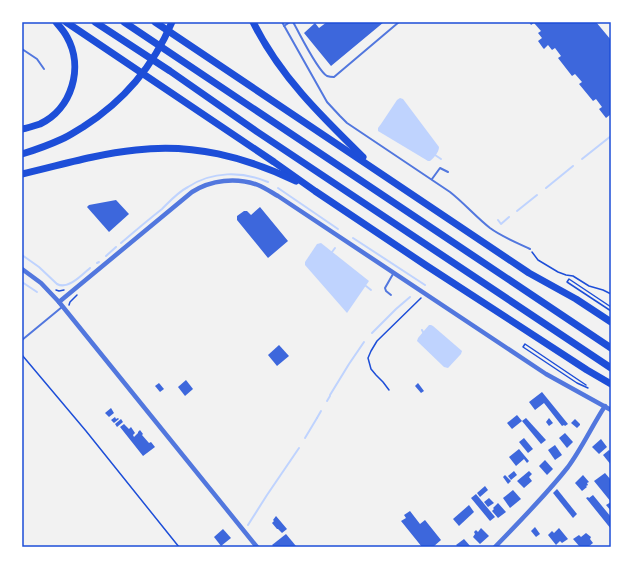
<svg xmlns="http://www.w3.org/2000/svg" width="633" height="569" viewBox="0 0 633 569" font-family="Mulish,sans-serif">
<rect width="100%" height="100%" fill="#f2f2f2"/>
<g fill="#bfd3fe">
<path d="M 400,98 L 403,99 L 439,147 C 439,152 434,158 430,161 L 428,161 L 378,131 L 378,128 L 381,124 L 397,100 Z"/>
<polygon points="321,243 369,281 347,313 305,265 305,262 317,244"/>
<polygon points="429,325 431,325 433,326 462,351 461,354 448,368 444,367 417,341 418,338"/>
</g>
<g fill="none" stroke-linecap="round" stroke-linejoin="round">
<g stroke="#bfd3fe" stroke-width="2">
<polyline points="435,155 441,159"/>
<polyline points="582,159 611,136"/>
<polyline points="278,188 338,229"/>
<polyline points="546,188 573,166"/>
<polyline points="517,211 537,195"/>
<polyline points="498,220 501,224 509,217"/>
<polyline points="353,238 425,285"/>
<path d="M 121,243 C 135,231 148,220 162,209 C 170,201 178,192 188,187 C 212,171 242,171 268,182"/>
<polyline points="332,252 335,248"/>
<path d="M 22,255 L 39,267 L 57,284 C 68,290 82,275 90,268"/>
<polyline points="106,256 116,247"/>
<polyline points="97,263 99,262"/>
<polyline points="22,282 37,292"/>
<polyline points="366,286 371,290"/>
<polyline points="422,330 423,332"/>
<polyline points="372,333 396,309 410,297"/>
<polyline points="330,395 349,364 364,342"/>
<polyline points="327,401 330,396"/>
<polyline points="317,418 321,411"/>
<polyline points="305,438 317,418"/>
<polyline points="248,525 267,495 299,448"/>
</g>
</g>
<g fill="#3d67dc">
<polygon points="327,22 384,22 331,66 304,33 315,23 319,28"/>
<polygon points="529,22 596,22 611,40 611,114 606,118 599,109 602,107 596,99 593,101 579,84 582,82 575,74 572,76 558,58 561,56 555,48 552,50 548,45 544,49 543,48 538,41 542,38 538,33 541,31 534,23 531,25"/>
<polygon points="116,200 129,214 109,232 87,207 89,205"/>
<polygon points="260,207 288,241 268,258 237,220 237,216 244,211 247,211 251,215"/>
<polygon points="279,345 289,356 277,366 268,355"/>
<polygon points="186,380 193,389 185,396 178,387"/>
<polygon points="159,383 164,389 160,392 155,386"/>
<polygon points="418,383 424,391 421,393 415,386"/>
<polygon points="542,392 568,424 565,426 564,425 562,426 544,403 535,410 529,402"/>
<polygon points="111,408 114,413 109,417 105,413"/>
<polygon points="517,415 522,421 512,429 507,423"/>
<polygon points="115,417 116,419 118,418 119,419 114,423 111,420"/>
<polygon points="526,418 546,440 541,444 522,421"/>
<polygon points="549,418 553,423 549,426 546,422"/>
<polygon points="121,419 123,422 117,427 115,424"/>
<polygon points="575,419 580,424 580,425 577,428 571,423"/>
<polygon points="124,424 129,429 131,427 135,433 133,435 134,437 138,433 138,432 140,430 143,434 142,435 149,443 151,442 155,447 143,456 120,427"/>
<polygon points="565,433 573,442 567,448 559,438"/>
<polygon points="524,438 533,449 528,453 519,442"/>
<polygon points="601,439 607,447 599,454 592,447"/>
<polygon points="555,445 562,455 555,460 548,450"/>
<polygon points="519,449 529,461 527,463 524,459 516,466 509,457"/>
<polygon points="609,450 611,452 611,465 603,455"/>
<polygon points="545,460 553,469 547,475 539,466"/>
<polygon points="514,471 517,475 511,480 508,476"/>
<polygon points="529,471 532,474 529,477 532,481 524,488 517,481"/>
<polygon points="605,473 611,480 611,511 606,505 611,502 594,481"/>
<polygon points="505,475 511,481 508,484 503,477"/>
<polygon points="583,475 589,482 587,483 588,485 586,486 587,487 582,491 575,483"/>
<polygon points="485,486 488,490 480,497 477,493"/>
<polygon points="557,489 577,514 573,518 553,493"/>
<polygon points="513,490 521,499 510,508 503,498"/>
<polygon points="476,494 495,517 490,521 471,498"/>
<polygon points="593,495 611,517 611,529 586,498 588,497 589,498"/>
<polygon points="489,498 494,503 488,507 484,502"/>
<polygon points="498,503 506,512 498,518 492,511 494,509 493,508"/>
<polygon points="469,505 474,512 459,526 453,519"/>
<polygon points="410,511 420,524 425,520 441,540 433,547 422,547 401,521 406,518 404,515"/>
<polygon points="276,516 287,529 282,533 278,529 277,529 272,523 274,521 273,520"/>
<polygon points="535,527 540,534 536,537 531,531"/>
<polygon points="481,528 489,536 480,544 473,537 475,534 474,532 476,530 478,532"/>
<polygon points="559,528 568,539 562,543 560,541 556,545 548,535 552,531 554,533"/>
<polygon points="223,529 231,538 221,546 214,537"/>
<polygon points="586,533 591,537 590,539 593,543 588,547 580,547 573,539 579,535 581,537"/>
<polygon points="286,534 296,546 295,547 274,547 272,545"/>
<polygon points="464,539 471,547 458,547 456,545"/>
</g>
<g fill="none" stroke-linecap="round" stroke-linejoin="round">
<g stroke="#1d4ed8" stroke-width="1.5">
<polyline points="532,252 538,260 558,272 566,275 573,276 589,286 603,290 611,294"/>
<polyline points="56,290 59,291 64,290"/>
<polyline points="69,305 70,302 77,295"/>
<polyline points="611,307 569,279 567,282 611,311"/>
<polyline points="22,355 86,431 179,547"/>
<polyline points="586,385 525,344 523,347 577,383 588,388"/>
<polyline points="389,390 383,382 376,375 371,369 368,358 371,351 377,341 421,298"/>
</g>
<g stroke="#5277de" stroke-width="2">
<path d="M 282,22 L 327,102 L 340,116 L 347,123 L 450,192 C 464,203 476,217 490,228 C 502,237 516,242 530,249"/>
<path d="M 293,22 C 300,34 317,70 327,76 C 330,77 331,77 334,77 L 399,22"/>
<polyline points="284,26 290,22"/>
<polyline points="22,49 37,59 44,69"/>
<polyline points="432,179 440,168 448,172"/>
<polyline points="391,295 386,291 385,288 393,274"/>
<polyline points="22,340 62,307"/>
</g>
<g stroke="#5277de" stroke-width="4.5">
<polyline points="22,269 41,283 59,302 257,547"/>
<path d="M 59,302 L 192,192 C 211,180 236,177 258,185 C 265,188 271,192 278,196 L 546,374 L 611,410"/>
<path d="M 495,547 C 520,521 546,495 568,467 C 582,448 592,426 605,406"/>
</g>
<g stroke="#1d4ed8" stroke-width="7">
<polyline points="66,22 274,162 315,191 427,266 587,370 611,384"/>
<polyline points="95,22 170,71 256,131 611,368"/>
<polyline points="124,22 611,348"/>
<polyline points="155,22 529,273 576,299 611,322"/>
<path d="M 253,22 C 280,76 320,115 363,157"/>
<path d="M 22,129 C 28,128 34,126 40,124 C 72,109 84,67 67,37 C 64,31 60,27 56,22"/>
<path d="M 22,154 C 35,150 49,145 62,139 C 69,136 76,131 83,127 C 124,101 153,67 172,22"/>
<path d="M 22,174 C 60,165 97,154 136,150 C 193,143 245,157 296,181"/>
</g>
</g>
<rect width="633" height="569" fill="none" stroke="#ffffff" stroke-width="46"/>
<rect x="23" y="23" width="587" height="523" fill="none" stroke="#1d4ed8" stroke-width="1.5"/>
</svg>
